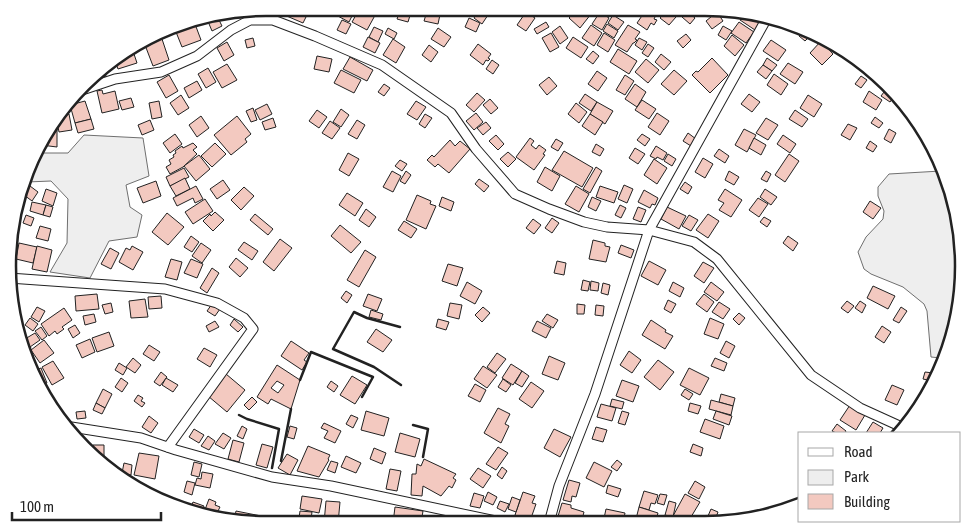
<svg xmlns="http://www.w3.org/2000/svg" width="971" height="532" viewBox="0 0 971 532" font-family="'Asap Condensed',sans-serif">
<rect width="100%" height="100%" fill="#fff"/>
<g fill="#eee" stroke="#6f6f6f">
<polygon points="84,135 143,138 149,176 126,185 130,207 142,215 137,237 109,241 90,278 50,272 67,243 68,199 51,181 27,182 26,179 37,153 68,153"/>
<polygon points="941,171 955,199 961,300 941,358 931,357 927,311 924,304 903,287 871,274 864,269 858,252 866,237 883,219 884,211 878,196 878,187 889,174"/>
</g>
<g fill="#f3c9c0" stroke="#222" fill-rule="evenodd">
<polygon points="285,8 306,17 303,23 282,14"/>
<polygon points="337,8 356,8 349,22 334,14"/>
<polygon points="360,8 379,8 367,30 352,22"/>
<polygon points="401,8 412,9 408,22 397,19"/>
<polygon points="428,8 441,10 438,24 424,21"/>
<polygon points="480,8 484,8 490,12 482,24 474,18"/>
<polygon points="579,8 584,8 591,14 580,28 569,18"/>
<polygon points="646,10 655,17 654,19 657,20 654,25 651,23 647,30 637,23"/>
<polygon points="668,10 676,17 669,25 660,18"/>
<polygon points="687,11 695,18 690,24 682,17"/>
<polygon points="526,12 535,18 526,31 517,25"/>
<polygon points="600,12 609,18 602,30 592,24"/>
<polygon points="717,12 723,21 712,29 706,21"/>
<polygon points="745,12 765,16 755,30 740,20"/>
<polygon points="613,15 624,22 618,30 608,23"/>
<polygon points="217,16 222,26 212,31 207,19 209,17"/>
<polygon points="469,18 480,23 476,32 465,27"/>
<polygon points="342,20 351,24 346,34 337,30"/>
<polygon points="190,21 191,25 195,24 201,40 182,47 174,27"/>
<polygon points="546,22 549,27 537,34 534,29"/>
<polygon points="739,22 754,32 746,43 731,33"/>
<polygon points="607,24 618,31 614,38 603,31"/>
<polygon points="591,25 602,33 594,46 582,38"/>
<polygon points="628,25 640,32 635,39 637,40 634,43 633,43 627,52 615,45"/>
<polygon points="560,26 568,38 560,44 552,32"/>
<polygon points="723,26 732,31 726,40 718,35"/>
<polygon points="374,27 383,31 378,42 369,37"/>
<polygon points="388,28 397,33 394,39 385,34"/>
<polygon points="438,28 451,37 444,47 431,39"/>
<polygon points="804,30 811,35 805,41 799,36"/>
<polygon points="551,33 559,47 550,52 542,38"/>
<polygon points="604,33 615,40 608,52 597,45"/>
<polygon points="686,34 691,40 683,48 677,41"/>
<polygon points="732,35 744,45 735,56 724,46"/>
<polygon points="368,37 380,43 375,53 363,47"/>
<polygon points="573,37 588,47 581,58 566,48"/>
<polygon points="253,38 255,46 247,48 245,40"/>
<polygon points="639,38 647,42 642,50 635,45"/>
<polygon points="162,39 169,60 153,66 145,45"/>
<polygon points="393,39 405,47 396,63 383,55"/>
<polygon points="771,40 786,50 778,61 763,51"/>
<polygon points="821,41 833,54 822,65 810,53"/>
<polygon points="227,42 234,55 224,61 217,48"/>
<polygon points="478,44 491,54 488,58 490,59 488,61 486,60 483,65 470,55"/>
<polygon points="648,44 654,48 648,57 642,53"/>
<polygon points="429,45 438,52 431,62 422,55"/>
<polygon points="132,48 137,63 118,69 114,58"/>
<polygon points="618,49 637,61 629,74 610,62"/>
<polygon points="593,51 599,56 593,64 586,59"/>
<polygon points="661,54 671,62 664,70 655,62"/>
<polygon points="317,56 332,59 329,72 314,69"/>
<polygon points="350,57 373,70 367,81 343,69"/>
<polygon points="712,58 728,75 710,93 692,75 696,71 698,72"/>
<polygon points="767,58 777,65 772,71 763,65"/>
<polygon points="646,59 659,70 648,83 635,72"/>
<polygon points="492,60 499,65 493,74 486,69"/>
<polygon points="788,63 803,72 795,84 780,74"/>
<polygon points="227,64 237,80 222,88 213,72"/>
<polygon points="763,65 772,71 766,79 757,72"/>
<polygon points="103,67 106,76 94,80 93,78"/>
<polygon points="208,68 216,82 206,88 198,74"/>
<polygon points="341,70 361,80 354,93 334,83"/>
<polygon points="674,70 687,81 674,95 661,84"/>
<polygon points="597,71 607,78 598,91 588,84"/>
<polygon points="774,74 788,84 781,95 767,85"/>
<polygon points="169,75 178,91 166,98 157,82"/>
<polygon points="625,75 634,81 625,95 616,90"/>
<polygon points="861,76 867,80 861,88 855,84"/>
<polygon points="549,77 557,86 547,95 539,85"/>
<polygon points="197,81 202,90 189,98 184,88"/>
<polygon points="384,84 390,88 384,96 378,92"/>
<polygon points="635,84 646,92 637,107 625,99"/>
<polygon points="887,88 895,95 890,102 881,96"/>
<polygon points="102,90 103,94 115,91 119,109 102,113 97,91"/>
<polygon points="869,91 882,100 876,110 863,102"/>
<polygon points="477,93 485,100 474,112 466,105"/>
<polygon points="585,94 597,102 591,111 579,103"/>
<polygon points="749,94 760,102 752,112 741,104"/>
<polygon points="181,95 189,108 178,115 170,103"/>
<polygon points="808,95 822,104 814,117 800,108"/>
<polygon points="131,98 134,107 122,110 119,101"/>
<polygon points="490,99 498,108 491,114 483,105"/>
<polygon points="642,100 656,109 649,119 635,110"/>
<polygon points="85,101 91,119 75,123 70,105"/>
<polygon points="159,101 162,117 152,119 149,103"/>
<polygon points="416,101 426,107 417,120 407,114"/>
<polygon points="597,102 613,111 605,124 590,114"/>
<polygon points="576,103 587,112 579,123 568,114"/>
<polygon points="267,104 272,114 260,120 255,110"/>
<polygon points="253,108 257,120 251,122 246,111"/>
<polygon points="341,109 349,115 341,127 333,122"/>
<polygon points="317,110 327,117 319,128 309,121"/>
<polygon points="795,110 808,119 802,127 789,119"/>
<polygon points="476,113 483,122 474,130 466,121"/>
<polygon points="657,113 669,121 660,135 648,127"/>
<polygon points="69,114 72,130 59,132 56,117"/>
<polygon points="425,114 432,118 425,128 419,124"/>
<polygon points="590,114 603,122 595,135 582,126"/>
<polygon points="201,116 209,128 197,137 189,125"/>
<polygon points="237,116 251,134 245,139 247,142 231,155 214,135"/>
<polygon points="875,117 883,123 879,128 871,123"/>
<polygon points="273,118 276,127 265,130 262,122"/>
<polygon points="766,118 778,125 768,140 756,133"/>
<polygon points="91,119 94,129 78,133 75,123"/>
<polygon points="150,120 154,130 142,135 138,125"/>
<polygon points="357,120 365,125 357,139 348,134"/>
<polygon points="330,121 340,128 332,139 322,133"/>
<polygon points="486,122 491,128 483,135 477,128"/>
<polygon points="848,124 857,128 850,140 841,135"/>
<polygon points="744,129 756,135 747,152 735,145"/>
<polygon points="889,129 896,133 891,143 884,139"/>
<polygon points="57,130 57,147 41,145 47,132"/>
<polygon points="688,133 696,139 691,146 683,141"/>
<polygon points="175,134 182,144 170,153 163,143"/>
<polygon points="642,134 650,139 645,146 637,140"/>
<polygon points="496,135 504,144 498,150 489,141"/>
<polygon points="783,135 796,144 790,153 777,144"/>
<polygon points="530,138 534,141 531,145 536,149 539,145 546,150 543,154 545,155 534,170 516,157"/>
<polygon points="754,138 766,145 761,155 749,148"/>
<polygon points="556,139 563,143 558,151 551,147"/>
<polygon points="450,140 455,146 460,141 470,149 449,173 438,164 435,167 427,160 432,155 434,157"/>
<polygon points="870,141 877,146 873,152 866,148"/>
<polygon points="193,143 197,147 193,150 197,154 183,167 170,174 166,167 171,164 169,160 174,157 173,155 176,153 175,151 182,146 183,148"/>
<polygon points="215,143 226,154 212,167 201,156"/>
<polygon points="596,144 604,149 600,156 592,152"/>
<polygon points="656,146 667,153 663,160 657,157 656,159 650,156"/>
<polygon points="635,148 645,154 638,164 629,158"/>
<polygon points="719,149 729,156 725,163 714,156"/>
<polygon points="564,151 593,168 582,187 552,170"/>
<polygon points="508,152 516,159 508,167 500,159"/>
<polygon points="348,153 359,159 349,176 339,170"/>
<polygon points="668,154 676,159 672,166 664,161"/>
<polygon points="789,154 799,161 785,182 775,175"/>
<polygon points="199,155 210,169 196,181 184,166"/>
<polygon points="703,158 713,164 705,178 695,172"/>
<polygon points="654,159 667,168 657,184 644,175"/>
<polygon points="400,160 407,164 402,171 395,166"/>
<polygon points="545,167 560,176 552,191 537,182"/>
<polygon points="596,167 602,171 590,193 583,189"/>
<polygon points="184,168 189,177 170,186 166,177"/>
<polygon points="392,171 401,176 393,192 383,187"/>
<polygon points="406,171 411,175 405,184 400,181"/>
<polygon points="729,171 739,177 734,185 725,180"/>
<polygon points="766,171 771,174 767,182 761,179"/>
<polygon points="185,178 190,189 176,196 170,186"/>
<polygon points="479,179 489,186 484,192 475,184"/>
<polygon points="223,180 230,190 217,199 210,189"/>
<polygon points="156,181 161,196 143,203 137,188"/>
<polygon points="685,182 692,187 688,194 680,189"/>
<polygon points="624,185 633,189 627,203 618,199"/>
<polygon points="30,186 38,192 32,201 24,195"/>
<polygon points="196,186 203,199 195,203 193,198 177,206 173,198"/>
<polygon points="576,186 589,194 579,212 565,204"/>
<polygon points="600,186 618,192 614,203 596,197"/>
<polygon points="244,187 254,196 241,210 231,200"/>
<polygon points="46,189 57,193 53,206 42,201"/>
<polygon points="725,189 742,200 731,217 719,210 724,203 718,200"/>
<polygon points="765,189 777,197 771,205 760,197"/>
<polygon points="644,190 658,198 655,205 652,204 650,208 638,202"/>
<polygon points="347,193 363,203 355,216 339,205"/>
<polygon points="417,195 431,201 430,204 436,206 426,229 406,220"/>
<polygon points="442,197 454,202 451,211 439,206"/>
<polygon points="592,197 601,201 596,211 588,207"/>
<polygon points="758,198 768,204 759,217 749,210"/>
<polygon points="205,199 213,211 193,224 185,212"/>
<polygon points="870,201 881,208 873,219 863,212"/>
<polygon points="32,202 46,205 43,215 30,211"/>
<polygon points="46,205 53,207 50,217 43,215"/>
<polygon points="620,205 626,208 621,218 615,215"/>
<polygon points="638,207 646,210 641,222 633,219"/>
<polygon points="667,207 686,216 679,229 661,219"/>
<polygon points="366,209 376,217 369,227 359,220"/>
<polygon points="215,212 224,220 213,231 203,221 210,214 211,216"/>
<polygon points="167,213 184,227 168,245 152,232"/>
<polygon points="255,214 273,229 268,235 250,220"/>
<polygon points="708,214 719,221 708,238 696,230"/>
<polygon points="26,215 34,218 31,226 23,223"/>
<polygon points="689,215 698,220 691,231 682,226"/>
<polygon points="764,217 771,221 767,227 760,222"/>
<polygon points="552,218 559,223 552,233 545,228"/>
<polygon points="533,219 541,225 534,234 526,228"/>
<polygon points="404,221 417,229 411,238 398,230"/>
<polygon points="340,225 361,242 351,253 331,236"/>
<polygon points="40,226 51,229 48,241 36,238"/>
<polygon points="191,236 199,242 192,252 184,247"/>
<polygon points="788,236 798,243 793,251 783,243"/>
<polygon points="280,239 292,248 274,271 263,262"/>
<polygon points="593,240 605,243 605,246 610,247 606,262 589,259"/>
<polygon points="244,242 258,251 252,260 238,250"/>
<polygon points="19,243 37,247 33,263 16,259"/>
<polygon points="201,243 211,250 202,263 192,256"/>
<polygon points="621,245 634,250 631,258 618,253"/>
<polygon points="37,246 52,250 47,272 32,269"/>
<polygon points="132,246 143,252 133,270 119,262 126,248 130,250"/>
<polygon points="110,248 119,253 111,269 101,264"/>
<polygon points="365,250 376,257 359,287 347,280"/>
<polygon points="236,258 248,268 240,277 229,267"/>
<polygon points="171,259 182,262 177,280 165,277"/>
<polygon points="191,259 203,264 197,278 184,273"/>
<polygon points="557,261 566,263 564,275 554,273"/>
<polygon points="649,261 666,270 658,285 641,276"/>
<polygon points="703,262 714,268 704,283 694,276"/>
<polygon points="448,264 463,268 457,286 442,281"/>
<polygon points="212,268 219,273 207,293 200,288"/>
<polygon points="583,280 590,282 588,291 581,290"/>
<polygon points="591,281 599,283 598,291 590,290"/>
<polygon points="467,282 482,291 475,304 460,296"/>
<polygon points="673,282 684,288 680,297 669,291"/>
<polygon points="711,282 724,292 717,301 704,292"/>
<polygon points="603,283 610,285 608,295 601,293"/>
<polygon points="873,286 895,296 888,309 867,298"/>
<polygon points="346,291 352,295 347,303 341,298"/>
<polygon points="97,294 99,309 76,311 75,296"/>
<polygon points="368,294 382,299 377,311 363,306"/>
<polygon points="704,294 714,302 707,312 696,304"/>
<polygon points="161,296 162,308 149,309 148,297"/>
<polygon points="145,299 148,317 131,318 129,301"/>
<polygon points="668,300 676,304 671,313 664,309"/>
<polygon points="847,301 854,306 848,313 841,308"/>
<polygon points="860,301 866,305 862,313 855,308"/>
<polygon points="719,302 730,309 723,319 712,312"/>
<polygon points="111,303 113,312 105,314 102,305"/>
<polygon points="450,303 462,305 459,319 447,316"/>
<polygon points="212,304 220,309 215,316 207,311"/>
<polygon points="577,304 585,305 584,314 577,314"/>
<polygon points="596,305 604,306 603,316 595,315"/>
<polygon points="37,307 45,311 39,322 31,317"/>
<polygon points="483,307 490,313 482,322 475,315"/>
<polygon points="901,307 907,311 899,323 893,320"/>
<polygon points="64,308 72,320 62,327 64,329 57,334 55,331 49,336 41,324"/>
<polygon points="371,310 383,314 381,320 369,317"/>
<polygon points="739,313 745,318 739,325 733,319"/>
<polygon points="94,314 96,322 85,325 83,316"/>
<polygon points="547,314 558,320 553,328 542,321"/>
<polygon points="30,318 38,324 33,331 25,325"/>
<polygon points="710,318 724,324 718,339 704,334"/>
<polygon points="234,319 243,327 238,332 230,325"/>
<polygon points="438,319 449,322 446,330 436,327"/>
<polygon points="651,320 666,330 665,332 673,336 665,349 642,335"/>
<polygon points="215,321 219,327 209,332 206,326"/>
<polygon points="537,321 551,328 546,338 532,331"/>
<polygon points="75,325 80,333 73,338 68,329"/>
<polygon points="882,326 891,332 884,343 875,337"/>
<polygon points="41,327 47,336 42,340 35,331"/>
<polygon points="376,329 392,340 383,352 367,342"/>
<polygon points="109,332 114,346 97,352 92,338"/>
<polygon points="35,333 40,340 30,347 25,339"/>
<polygon points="25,339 31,348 24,353 22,341"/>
<polygon points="90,339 95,352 82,358 76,345"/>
<polygon points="44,340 54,353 40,363 31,350"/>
<polygon points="291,341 309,353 304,360 307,362 302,370 281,356"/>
<polygon points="726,341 735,346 729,358 720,353"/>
<polygon points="149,345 160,352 154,361 143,354"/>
<polygon points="204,348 217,355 210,367 197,359"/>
<polygon points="629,351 641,360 632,373 620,365"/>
<polygon points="497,353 506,359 495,373 487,367"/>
<polygon points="549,356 565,363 558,380 542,374"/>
<polygon points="133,358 141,365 135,373 126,367"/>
<polygon points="715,358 727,363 724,371 711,366"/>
<polygon points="658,360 674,372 660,390 644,377"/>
<polygon points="53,361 64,378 52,385 42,367"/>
<polygon points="119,363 127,368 123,375 115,370"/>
<polygon points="511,364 522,371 513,385 502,378"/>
<path d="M 277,365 L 300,380 L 291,409 L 271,399 L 268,404 L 257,397 ZM 277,381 L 284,385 L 278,393 L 271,388 Z"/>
<polygon points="483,366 497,375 487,388 474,379"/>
<polygon points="41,368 47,383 40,386 31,372"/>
<polygon points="689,368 709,378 700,395 680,385"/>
<polygon points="522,371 529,376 522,387 515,383"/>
<polygon points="161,372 167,377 160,386 154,382"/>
<polygon points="925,372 933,373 932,381 923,379"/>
<polygon points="226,374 245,390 227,412 208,396"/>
<polygon points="352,376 367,385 355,404 340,395"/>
<polygon points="121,378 128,383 122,392 115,387"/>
<polygon points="166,378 178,385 173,392 162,385"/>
<polygon points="503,379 511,385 506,392 498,387"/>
<polygon points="622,380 639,386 633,402 616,396"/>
<polygon points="331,381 338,386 334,392 327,387"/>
<polygon points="531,382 544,391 532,408 519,399"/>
<polygon points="475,384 486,390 480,402 468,396"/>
<polygon points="892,385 904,390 897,405 885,400"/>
<polygon points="103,389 112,394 105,408 96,403"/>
<polygon points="685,389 693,394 689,400 681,395"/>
<polygon points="721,394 735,398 733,406 719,402"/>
<polygon points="138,395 143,398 141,401 145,403 142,407 134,401"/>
<polygon points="252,397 257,402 249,410 244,405"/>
<polygon points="612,399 624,402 622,409 610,406"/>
<polygon points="711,400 733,406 731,415 709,409"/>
<polygon points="96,403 105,408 102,414 93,410"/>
<polygon points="690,403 701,406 698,414 688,411"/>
<polygon points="601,404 616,408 612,421 597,417"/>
<polygon points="850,405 865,415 856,430 840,420"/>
<polygon points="498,408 510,414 505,424 509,426 501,443 484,433"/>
<polygon points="85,411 86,418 77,419 76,412"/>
<polygon points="366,411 389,418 384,436 361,430"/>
<polygon points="622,411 629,413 625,425 618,423"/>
<polygon points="716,411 732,416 729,425 713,419"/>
<polygon points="351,415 358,418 353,428 346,424"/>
<polygon points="149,416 158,423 151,433 142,427"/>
<polygon points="705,419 724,426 720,439 700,432"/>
<polygon points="873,422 883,428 880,433 866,433"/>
<polygon points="324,423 341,431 335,443 324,438 328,431 321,428"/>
<polygon points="837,424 846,431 845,433 836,433 832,431"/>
<polygon points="242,426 247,429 243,439 237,436"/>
<polygon points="290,426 297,428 294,439 287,437"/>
<polygon points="596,427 607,430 603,442 592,439"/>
<polygon points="194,429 204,435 199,443 189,437"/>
<polygon points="554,429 571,437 560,457 544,448"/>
<polygon points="223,433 231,438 224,449 215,444"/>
<polygon points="400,433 420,439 415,457 395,452"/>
<polygon points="208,436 215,441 209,450 201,446"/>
<polygon points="233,440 244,443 239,462 228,459"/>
<polygon points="262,444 273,447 267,468 256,465"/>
<polygon points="693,444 703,448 701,456 690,452"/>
<polygon points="93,445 104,445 104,459 98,458 92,453"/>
<polygon points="308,446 330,455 328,459 329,460 319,477 297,471"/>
<polygon points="498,447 508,453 496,470 486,464"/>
<polygon points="374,448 386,453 382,464 370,459"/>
<polygon points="139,453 159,456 155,479 134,475"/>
<polygon points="287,454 298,460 290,475 278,468"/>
<polygon points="346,456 361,463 356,473 341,467"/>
<polygon points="424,459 456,474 453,478 456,480 452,488 449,486 441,496 423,486 422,496 411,495 412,474 416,474 417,464 421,466"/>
<polygon points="617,460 622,464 617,471 611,467"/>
<polygon points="331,461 338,463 335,473 327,470"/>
<polygon points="194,462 202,464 199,477 191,475"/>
<polygon points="594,462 612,471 604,487 586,478"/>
<polygon points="124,463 132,465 131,475 122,473"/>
<polygon points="502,467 507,471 502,479 497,475"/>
<polygon points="478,468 491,476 483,488 470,479"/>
<polygon points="390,469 401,471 397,491 386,489"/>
<polygon points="202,472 213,474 210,488 195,485 197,478 201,479"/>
<polygon points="569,480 580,483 576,497 572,496 571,502 563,500"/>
<polygon points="187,481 195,483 192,495 184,492"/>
<polygon points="695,481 705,487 699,499 688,493"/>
<polygon points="138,485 150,488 149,495 137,490"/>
<polygon points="608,485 621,489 618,497 606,493"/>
<polygon points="644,491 658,495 655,504 651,503 649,510 639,507"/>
<polygon points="488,492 497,497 493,505 484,501"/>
<polygon points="523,492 535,496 532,503 536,504 530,521 515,515"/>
<polygon points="474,493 484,496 480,508 470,506"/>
<polygon points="660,494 667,495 664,505 657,503"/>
<polygon points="685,494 700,502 688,522 685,523 673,516"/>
<polygon points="302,496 322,499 319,513 300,509"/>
<polygon points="512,497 520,500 516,512 508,509"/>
<polygon points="209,499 216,502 215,505 220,507 215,517 203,515"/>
<polygon points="792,500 800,505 789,511 787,509"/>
<polygon points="326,501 340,502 338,524 324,523"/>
<polygon points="500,501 509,504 505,512 497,508"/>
<polygon points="669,501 676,503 673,517 665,515"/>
<polygon points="193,502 204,506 201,514 189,512"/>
<polygon points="562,503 571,505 571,508 584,512 581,523 556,523"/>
<polygon points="395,507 423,511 421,523 393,523"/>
<polygon points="639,507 658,513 655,523 635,523"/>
<polygon points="606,509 625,513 623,523 603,523"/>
<polygon points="711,509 718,512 715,520 708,516"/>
<polygon points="236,511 261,516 259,524 234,521"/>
<polygon points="300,511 312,512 311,519 299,518"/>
<polygon points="374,517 387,520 386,524 372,524"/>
</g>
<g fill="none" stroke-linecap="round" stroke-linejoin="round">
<g stroke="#222" stroke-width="11">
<g id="minor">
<polyline points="82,90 115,79 161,72 197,56 231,30 250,20 273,20 315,36 382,65 451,113 476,149 515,194 549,209 584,222 607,227 649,230 694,242 717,259 811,375 860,408 904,428"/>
<polyline points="9,278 165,289 217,303 244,318 253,329 168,447"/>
<polyline points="65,426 141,438 176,450 272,477 331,486 505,523"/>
<polyline points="549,523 559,486 595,394 649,230 768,16"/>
</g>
</g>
<use href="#minor" stroke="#fff" stroke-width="9"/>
<g stroke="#222" stroke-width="2.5">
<polyline points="400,327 367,318 354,312 333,349 374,367 401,385"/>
<polyline points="300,380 311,352 373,377 362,397"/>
<polyline points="239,415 247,419 279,429 272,468"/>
<polyline points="413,425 428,429 423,457"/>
<polyline points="281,461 291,409"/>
</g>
</g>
<path d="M0 0H971V532H0ZM266 16H705A250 250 0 0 1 955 266V266A250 250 0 0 1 705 516H266A250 250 0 0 1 16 266V266A250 250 0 0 1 266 16Z" fill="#fff" fill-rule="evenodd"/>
<path fill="none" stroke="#222" stroke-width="2.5" d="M266 16H705A250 250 0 0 1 955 266V266A250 250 0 0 1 705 516H266A250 250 0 0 1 16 266V266A250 250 0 0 1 266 16Z"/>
<rect x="798" y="432" width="162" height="90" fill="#ffffff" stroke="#a7a7a7"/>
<rect x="808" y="448" width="25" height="8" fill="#ffffff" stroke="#a7a7a7"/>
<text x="844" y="457" font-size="15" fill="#222222">Road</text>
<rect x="808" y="470" width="25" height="15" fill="#eeeeee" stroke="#a7a7a7"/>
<text x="844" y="482" font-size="15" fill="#222222">Park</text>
<rect x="808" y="494" width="25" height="15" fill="#f3c9c0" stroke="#a7a7a7"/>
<text x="844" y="507" font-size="15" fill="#222222">Building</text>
<path d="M12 512v8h149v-8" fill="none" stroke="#222222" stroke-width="2.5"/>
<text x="20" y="512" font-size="15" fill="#222222" stroke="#ffffff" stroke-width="4" paint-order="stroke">100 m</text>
</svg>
